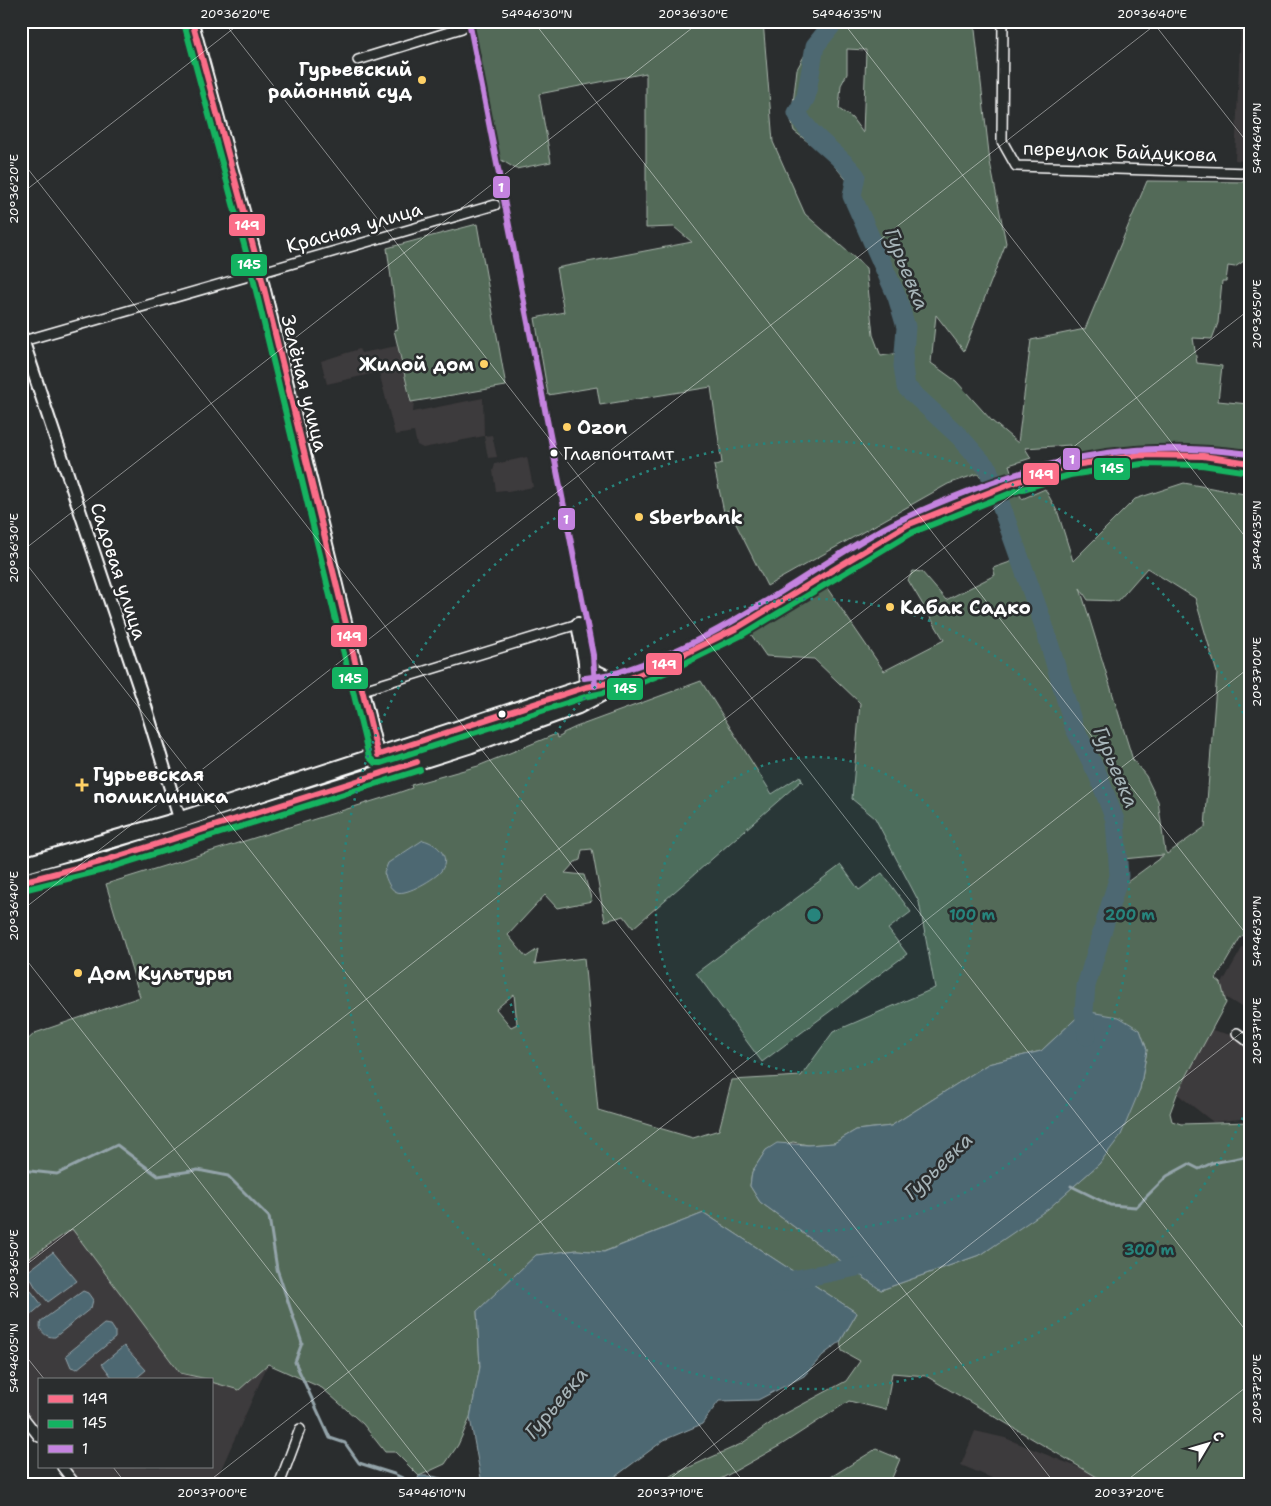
<svg xmlns="http://www.w3.org/2000/svg" width="1271" height="1506" viewBox="0 0 1271 1506" font-family="'Shantell Sans',sans-serif">
<rect width="100%" height="100%" fill="#2a2d2e"/>
<filter id="ink" filterUnits="userSpaceOnUse"><feTurbulence type="fractalNoise" baseFrequency=".02" numOctaves="2"/><feDisplacementMap in="SourceGraphic" scale="10" xChannelSelector="R" yChannelSelector="G"/><feConvolveMatrix kernelMatrix="1 2 1 2 8 2 1 2 1" color-interpolation-filters="sRGB"/></filter>
<g filter="url(#ink)">
<g fill="#3d3a3c">
<polygon points="1241,21 1250,21 1250,162 1235,160"/>
<polygon points="397,346 410,402 414,402 413,412 483,398 484,436 492,435 497,457 488,458 484,436 423,448 417,445 414,432 395,435 379,372 327,384 321,361 359,349 361,353"/>
<polygon points="527,457 533,487 508,492 505,490 496,491 493,471 495,464"/>
<polygon points="1250,934 1250,1007 1238,1005 1220,994 1220,987"/>
<polygon points="1208,1029 1250,1040 1250,1118 1213,1122 1176,1093"/>
<polygon points="21,1164 268,1364 214,1485 83,1485 69,1467 211,1467 211,1380 39,1380 39,1427 21,1404"/>
<polygon points="975,1431 1005,1438 1122,1485 1008,1485 961,1465"/>
</g>
<g fill="#536b58" stroke="#a9b5ac" fill-rule="evenodd">
<path d="M 471,21 L 763,21 L 773,142 L 805,214 L 866,268 L 873,335 L 881,356 L 899,353 L 903,331 L 888,283 L 879,273 L 863,240 L 849,198 L 852,186 L 825,155 L 794,131 L 791,120 L 797,69 L 808,49 L 831,21 L 974,21 L 990,162 L 1006,243 L 964,351 L 936,315 L 931,363 L 956,381 L 992,421 L 1018,443 L 1031,340 L 1085,329 L 1147,181 L 1250,182 L 1250,257 L 1235,267 L 1228,266 L 1226,281 L 1222,281 L 1218,323 L 1212,339 L 1193,338 L 1197,363 L 1222,366 L 1218,401 L 1248,404 L 1250,401 L 1250,454 C 1190,442 1133,445 1073,455 L 1069,450 L 1070,445 L 1025,448 L 1031,458 L 1009,465 L 1011,471 L 1005,474 L 1013,495 L 1019,493 L 1022,499 L 1045,489 L 1058,513 L 1073,561 L 1135,499 L 1184,483 L 1250,495 L 1250,929 L 1240,938 L 1216,979 L 1221,983 L 1226,1003 L 1177,1094 L 1170,1113 L 1172,1121 L 1181,1124 L 1250,1122 L 1250,1485 L 1117,1485 L 1097,1477 L 926,1376 L 892,1373 L 886,1410 L 849,1401 L 781,1445 L 710,1485 L 658,1485 L 672,1475 L 741,1444 L 779,1417 L 846,1381 L 860,1361 L 842,1351 L 840,1342 L 857,1313 L 704,1213 L 603,1252 L 577,1250 L 536,1255 L 477,1311 L 480,1367 L 470,1418 L 458,1445 L 445,1464 L 419,1476 L 395,1452 L 385,1452 L 363,1424 L 322,1388 L 268,1364 L 239,1390 L 211,1382 L 211,1380 L 180,1373 L 72,1229 L 21,1264 L 21,1046 L 35,1033 L 140,997 L 106,884 L 389,796 L 412,788 L 411,785 L 478,766 L 556,734 L 557,738 L 563,735 L 563,733 L 576,727 L 701,681 L 772,794 L 800,776 L 803,783 L 801,781 L 633,928 L 624,916 L 605,921 L 592,849 L 582,850 L 580,860 L 575,862 L 565,873 L 584,875 L 592,901 L 557,908 L 545,895 L 508,935 L 526,957 L 538,949 L 535,964 L 584,958 L 598,1110 L 693,1138 L 719,1130 L 732,1080 L 801,1076 L 833,1032 L 935,988 L 919,902 L 875,818 L 852,799 L 860,703 L 814,659 L 766,656 L 750,633 L 827,588 L 884,671 L 944,640 L 908,580 L 913,571 L 922,572 L 946,600 L 995,575 L 993,568 L 1016,560 L 997,507 L 996,501 L 1003,498 L 995,478 L 986,480 L 977,474 L 948,484 L 767,586 L 729,510 L 724,512 L 714,466 L 722,463 L 711,387 L 600,405 L 597,387 L 548,395 L 535,318 L 564,312 L 556,268 L 692,242 L 674,227 L 646,228 L 646,73 L 539,94 L 551,162 L 516,169 L 498,158 ZM 847,49 L 866,50 L 863,133 L 852,118 L 839,109 L 841,85 L 847,74 ZM 1147,568 L 1195,598 L 1217,673 L 1205,827 L 1167,854 L 1165,851 L 1158,801 L 1146,776 L 1133,760 L 1080,588 L 1088,600 L 1118,601 ZM 1164,855 L 1123,885 L 1122,885 L 1113,860 ZM 514,994 L 517,1024 L 511,1027 L 496,1009 ZM 1084,1011 L 1140,1030 L 1147,1050 L 1140,1089 L 1099,1164 L 1051,1206 L 982,1254 L 881,1290 L 760,1202 L 750,1186 L 752,1172 L 766,1150 L 793,1142 L 808,1145 L 834,1143 L 856,1130 L 891,1126 L 988,1064 L 1041,1051 Z"/>
<polygon points="477,224 506,386 411,402 394,330 398,329 387,248"/>
<polygon points="841,865 859,890 882,873 911,912 888,929 907,954 762,1062 696,973"/>
<polygon points="876,1449 900,1459 889,1485 818,1485"/>
</g>
<g fill="#4d6872" stroke="#94a4aa">
<path d="M 423,840 C 436,843 452,856 441,871 C 436,878 406,896 397,892 C 389,889 387,880 384,873 L 388,863 Z"/>
<polygon points="1084,1011 1119,1017 1140,1030 1147,1050 1140,1089 1121,1135 1099,1164 1048,1209 982,1254 881,1290 760,1202 750,1186 752,1172 766,1150 777,1143 808,1145 834,1143 856,1130 891,1126 988,1064 1041,1051"/>
<polygon points="704,1213 857,1313 840,1342 823,1355 804,1376 758,1400 719,1401 702,1424 664,1440 604,1485 415,1485 419,1476 432,1476 472,1485 478,1483 481,1478 470,1418 480,1367 477,1311 536,1255 577,1250 604,1252"/>
<polygon points="53,1252 77,1281 48,1302 36,1288 27,1272"/>
<polygon points="21,1278 42,1305 21,1323"/>
<path d="M 83,1291 L 88,1293 L 93,1300 L 91,1308 L 55,1337 C 46,1338 37,1330 41,1321 Z"/>
<polygon points="104,1324 111,1325 115,1331 115,1338 77,1369 71,1367 66,1355"/>
<polygon points="124,1346 146,1370 134,1380 114,1380 102,1364"/>
</g>
<g fill="none" stroke-linecap="round" stroke-linejoin="round">
<g stroke="#94a4aa" stroke-width="3">
<polyline points="21,1170 57,1174 117,1145 158,1176 198,1170 228,1176 269,1217 277,1269 302,1343 295,1362 330,1438 345,1443 359,1463 394,1474 415,1484"/>
<polyline points="1071,1186 1110,1205 1136,1207 1167,1176 1189,1164 1199,1169 1212,1163 1250,1156"/>
</g>
<g stroke="#4d6872" stroke-width="19">
<path d="M 835,21 L 815,46 L 806,97 L 797,113 C 811,139 838,152 856,176 L 852,196 L 897,297 L 906,327 L 903,366 L 906,387 L 960,437 L 988,469 L 1044,626 L 1074,727 L 1098,775 L 1115,820 L 1119,876 L 1086,986 L 1084,1011 L 1087,1036"/>
<polyline points="778,1283 876,1263"/>
</g>
<g stroke="#fff" stroke-width="12">
<g id="minor">
<polyline points="1003,21 1002,141 1016,166 1250,173"/>
<polyline points="358,60 462,28"/>
<polyline points="23,341 495,205"/>
<polyline points="363,690 578,624"/>
<polyline points="1237,1033 1250,1043"/>
<polyline points="21,1414 39,1437"/>
<polyline points="62,1467 76,1485"/>
<polyline points="279,1485 300,1429"/>
</g>
</g>
<g stroke="#fff" stroke-width="15">
<g id="tertiary">
<polyline points="192,21 260,272 378,755"/>
<polyline points="21,335 146,708 180,820"/>
</g>
</g>
<g stroke="#fff" stroke-width="16">
<g id="secondary">
<polyline points="578,624 585,662 586,687"/>
<polyline points="585,662 593,670 616,681"/>
</g>
</g>
<g stroke="#fff" stroke-width="19">
<g id="primary">
<path d="M 21,866 L 180,820 L 586,687 C 599,684 614,683 627,679 C 717,652 794,591 874,544 C 904,526 935,514 967,501 C 1065,461 1144,445 1250,463"/>
<polyline points="21,882 100,862 470,745 577,706 617,685"/>
</g>
</g>
<use href="#minor" stroke="#2a2d2e" stroke-width="9"/>
<use href="#tertiary" stroke="#2a2d2e" stroke-width="11"/>
<use href="#secondary" stroke="#2a2d2e" stroke-width="12"/>
<use href="#primary" stroke="#2a2d2e" stroke-width="15"/>
<g stroke="#2a2d2e" stroke-width="10">
<g id="bus-1">
<polyline points="192,21 260,272 378,755 586,687 626,680 664,664 737,628 907,525 1013,483 1068,466 1141,455 1203,456 1250,463"/>
<polyline points="21,882 100,862 417,762"/>
</g>
</g>
<g stroke="#2a2d2e" stroke-width="10">
<g id="bus-2">
<polyline points="184,23 252,274 369,757 375,763 381,763 588,696 628,688 667,672 742,635 911,533 1016,491 1070,475 1142,464 1202,465 1249,472"/>
<polyline points="23,890 103,870 420,770"/>
</g>
</g>
<g stroke="#2a2d2e" stroke-width="10">
<g id="bus-3">
<polyline points="469,21 593,655 595,686"/>
<path d="M 584,678 C 598,676 612,675 625,670 C 715,642 789,584 870,536 C 901,518 935,504 969,491 C 1068,453 1144,440 1250,454"/>
</g>
</g>
<use href="#bus-1" stroke="#fb6d88" stroke-width="6"/>
<use href="#bus-2" stroke="#13b361" stroke-width="6"/>
<use href="#bus-3" stroke="#c483df" stroke-width="6"/>
</g>
</g>
<path fill="none" stroke="#fff" stroke-width="1" stroke-opacity="0.45" d="M 223,21 L 1250,1336M 533,21 L 1250,939M 842,21 L 1250,543M 1152,21 L 1250,146M 21,160 L 1056,1485M 21,194 L 243,21M 21,552 L 701,21M 21,557 L 746,1485M 21,911 L 1160,21M 21,953 L 437,1485M 21,1269 L 1250,309M 21,1350 L 45,1380M 113,1467 L 127,1485M 204,1485 L 1250,667M 662,1485 L 1250,1026M 1121,1485 L 1250,1384"/>
<circle cx="814" cy="915" r="158" fill="#27847c" fill-opacity=".12"/>
<g fill="none" stroke="#27847c" stroke-width="2.5" stroke-dasharray="2.5 5">
<circle cx="814" cy="915" r="158"/>
<circle cx="814" cy="915" r="316"/>
<path d="M1249 1104A474 474 0 1 1 1249 726"/>
</g>
<g fill="#ffd166" stroke="#2a2d2e" stroke-width="2">
<circle cx="422" cy="80" r="5"/>
<circle cx="484" cy="364" r="5"/>
<circle cx="567" cy="427" r="5"/>
<circle cx="639" cy="517" r="5"/>
<circle cx="890" cy="607" r="5"/>
<path d="M79.5 777.5h5v5h5v5h-5v5h-5v-5h-5v-5h5z"/>
<circle cx="78" cy="973" r="5"/>
</g>
<g fill="#fff" stroke="#2a2d2e" stroke-width="2">
<circle cx="554" cy="453" r="4.5"/>
<circle cx="502" cy="714" r="4.5"/>
</g>
<g text-anchor="middle" stroke-width="5" stroke-linejoin="round" paint-order="stroke">
<g font-size="18" fill="#fff" stroke="#2a2d2e" text-anchor="start">
<text x="563" y="460">Главпочтамт</text>
</g>
<g font-size="19" font-weight="bold" fill="#fff" stroke="#2a2d2e" text-anchor="start">
<text x="412" y="76" text-anchor="end">Гурьевский<tspan x="412" dy="22">районный суд</tspan></text>
<text x="474" y="371" text-anchor="end">Жилой дом</text>
<text x="577" y="434">Ozon</text>
<text x="649" y="524">Sberbank</text>
<text x="900" y="614">Кабак Садко</text>
<text x="93" y="781">Гурьевская<tspan x="93" dy="22">поликлиника</tspan></text>
<text x="88" y="980">Дом Культуры</text>
</g>
<g font-size="19" fill="#fff" stroke="#2a2d2e">
<text transform="translate(1120 151) rotate(2)" y="7">переулок Байдукова</text>
<text transform="translate(354 227) rotate(-16)" y="7">Красная улица</text>
<text transform="translate(305 383) rotate(76)" y="7">Зелёная улица</text>
<text transform="translate(119 571) rotate(72)" y="7">Садовая улица</text>
</g>
<g font-size="20" font-style="italic" fill="#a6b4b8" stroke="#2a2d2e">
<text transform="translate(907 269) rotate(68)" y="7">Гурьевка</text>
<text transform="translate(1116 767) rotate(67)" y="7">Гурьевка</text>
<text transform="translate(938 1166) rotate(-44)" y="7">Гурьевка</text>
<text transform="translate(556 1403) rotate(-50)" y="7">Гурьевка</text>
</g>
</g>
<circle cx="814" cy="915" r="8" fill="#27847c" stroke="#2a2d2e" stroke-width="2.5"/>
<g font-size="15" text-anchor="middle" font-weight="bold" fill="#27847c" stroke="#2a2d2e" stroke-width="5" stroke-linejoin="round" paint-order="stroke">
<text x="972" y="920">100 m</text>
<text x="1130" y="920">200 m</text>
<text x="1149" y="1255">300 m</text>
</g>
<g stroke="#2a2d2e" stroke-width="2">
<rect x="492" y="175" width="19" height="24" rx="5" fill="#c483df"/>
<rect x="228" y="213" width="38" height="24" rx="5" fill="#fb6d88"/>
<rect x="230" y="253" width="38" height="24" rx="5" fill="#13b361"/>
<rect x="1062" y="447" width="19" height="24" rx="5" fill="#c483df"/>
<rect x="1093" y="457" width="38" height="24" rx="5" fill="#13b361"/>
<rect x="1022" y="462" width="38" height="24" rx="5" fill="#fb6d88"/>
<rect x="557" y="507" width="19" height="24" rx="5" fill="#c483df"/>
<rect x="330" y="624" width="38" height="24" rx="5" fill="#fb6d88"/>
<rect x="645" y="652" width="38" height="24" rx="5" fill="#fb6d88"/>
<rect x="331" y="666" width="38" height="24" rx="5" fill="#13b361"/>
<rect x="606" y="677" width="38" height="24" rx="5" fill="#13b361"/>
</g>
<g font-size="14" text-anchor="middle" font-weight="bold" fill="#fff">
<text x="501" y="192">1</text>
<text x="247" y="230">149</text>
<text x="249" y="269">145</text>
<text x="1072" y="464">1</text>
<text x="1112" y="473">145</text>
<text x="1041" y="479">149</text>
<text x="566" y="524">1</text>
<text x="349" y="641">149</text>
<text x="664" y="669">149</text>
<text x="350" y="683">145</text>
<text x="625" y="693">145</text>
</g>
<rect width="1271" height="1506" fill="none" stroke="#2a2d2e" stroke-width="55"/>
<rect x="38" y="1378" width="175" height="90" fill="#2a2d2e" stroke="#7f8182"/>
<rect x="48" y="1395" width="25" height="8" fill="#fb6d88" stroke="#7f8182"/>
<text x="82" y="1404" font-size="15" fill="#ffffff">149</text>
<rect x="48" y="1420" width="25" height="8" fill="#13b361" stroke="#7f8182"/>
<text x="82" y="1428" font-size="15" fill="#ffffff">145</text>
<rect x="48" y="1445" width="25" height="8" fill="#c483df" stroke="#7f8182"/>
<text x="82" y="1454" font-size="15" fill="#ffffff">1</text>
<g transform="translate(1208 1444) rotate(52)" stroke="#2a2d2e" stroke-width="4" paint-order="stroke">
<path d="M0-4L9 19L0 12L-9 19Z" fill="#ffffff"/>
<text y="-8" font-size="14" font-weight="bold" text-anchor="middle" fill="#ffffff">С</text>
</g>
<rect x="28" y="28" width="1216" height="1450" fill="none" stroke="#fff" stroke-width="2"/>
<g font-size="12" text-anchor="middle" fill="#fff">
<text x="235" y="18">20°36'20"E</text>
<text x="537" y="18">54°46'30"N</text>
<text x="693" y="18">20°36'30"E</text>
<text x="847" y="18">54°46'35"N</text>
<text x="1152" y="18">20°36'40"E</text>
<text transform="translate(1257 138) rotate(-90)" y="4">54°46'40"N</text>
<text transform="translate(14 189) rotate(-90)" y="4">20°36'20"E</text>
<text transform="translate(1257 314) rotate(-90)" y="4">20°36'50"E</text>
<text transform="translate(1257 535) rotate(-90)" y="4">54°46'35"N</text>
<text transform="translate(14 548) rotate(-90)" y="4">20°36'30"E</text>
<text transform="translate(1257 672) rotate(-90)" y="4">20°37'00"E</text>
<text transform="translate(14 906) rotate(-90)" y="4">20°36'40"E</text>
<text transform="translate(1257 931) rotate(-90)" y="4">54°46'30"N</text>
<text transform="translate(1257 1031) rotate(-90)" y="4">20°37'10"E</text>
<text transform="translate(14 1264) rotate(-90)" y="4">20°36'50"E</text>
<text transform="translate(14 1358) rotate(-90)" y="4">54°46'05"N</text>
<text transform="translate(1257 1389) rotate(-90)" y="4">20°37'20"E</text>
<text x="212" y="1497">20°37'00"E</text>
<text x="432" y="1497">54°46'10"N</text>
<text x="670" y="1497">20°37'10"E</text>
<text x="1129" y="1497">20°37'20"E</text>
</g>
</svg>
